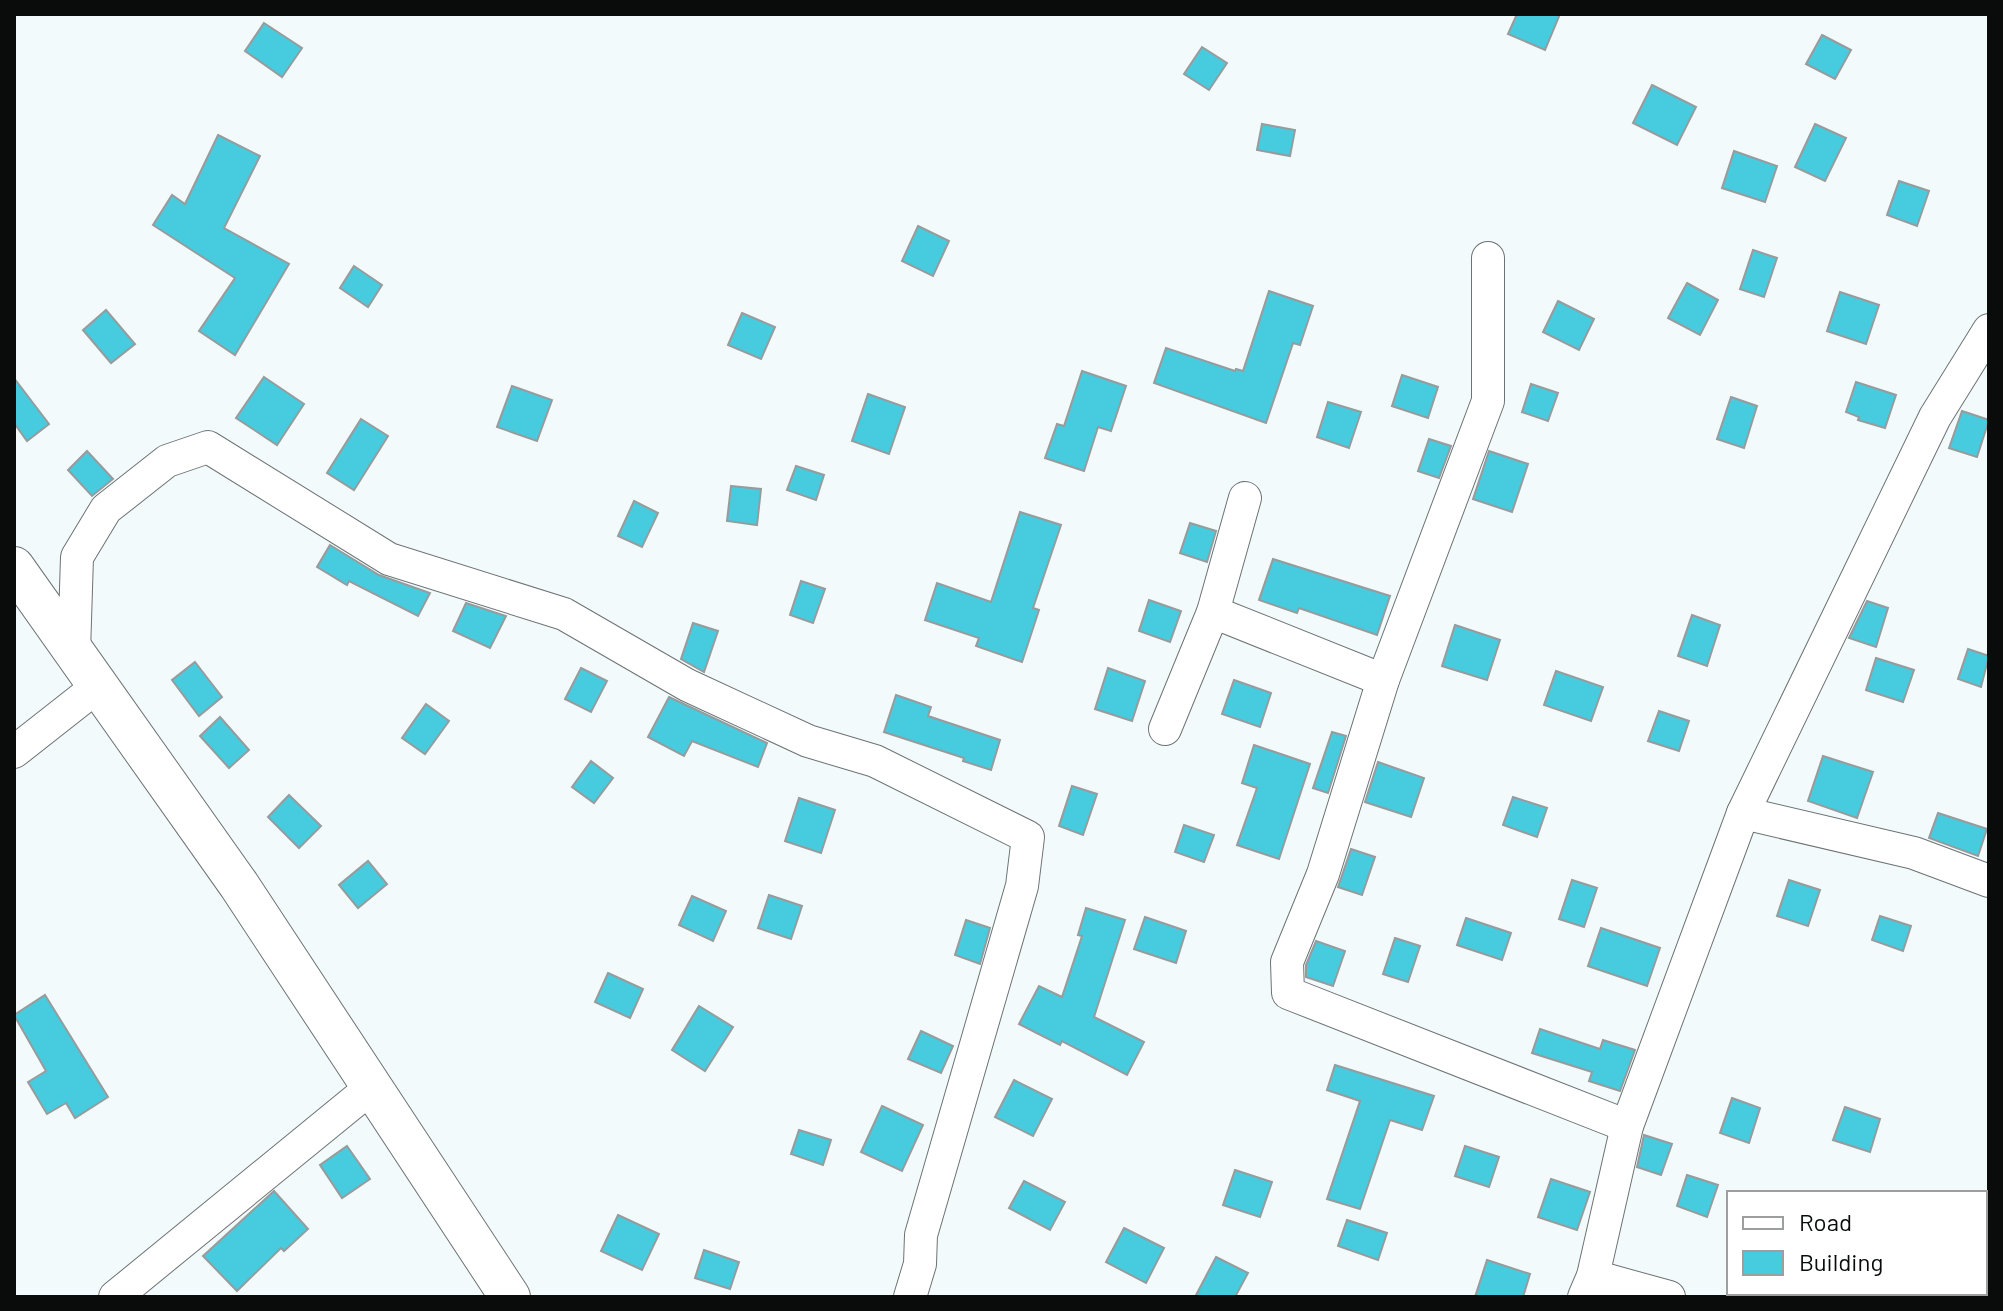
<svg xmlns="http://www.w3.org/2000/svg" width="2003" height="1311" viewBox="0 0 2003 1311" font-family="Barlow,sans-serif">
<rect width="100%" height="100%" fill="#f3fafb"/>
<g fill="#46ccde" stroke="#969c9d" stroke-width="2">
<polygon points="1517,14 1560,14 1545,50 1508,34"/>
<polygon points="264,23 302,48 282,77 245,51"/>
<polygon points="1822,35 1851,50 1835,79 1806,64"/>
<polygon points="1202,47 1227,63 1209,90 1184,74"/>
<polygon points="1652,85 1696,107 1677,145 1633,123"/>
<polygon points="1262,124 1295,130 1290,156 1257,150"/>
<polygon points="1815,124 1846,138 1825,181 1795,167"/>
<polygon points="218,135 260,156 224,228 289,264 235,355 199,331 235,278 153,225 172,195 185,204"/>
<polygon points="1734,151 1777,166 1765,202 1722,188"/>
<polygon points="1899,181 1929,191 1917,226 1887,215"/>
<polygon points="918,226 949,241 933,276 902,261"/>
<polygon points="1753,250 1777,258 1764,297 1740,289"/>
<polygon points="354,266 382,285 368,307 340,288"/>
<polygon points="1687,283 1718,300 1700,335 1668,318"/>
<polygon points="1269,291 1313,306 1300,345 1293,343 1266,423 1154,383 1166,348 1235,371 1236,369 1243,371"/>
<polygon points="1840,292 1879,305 1866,344 1827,331"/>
<polygon points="1558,301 1594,319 1579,350 1543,332"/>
<polygon points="106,310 135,344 111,363 83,330"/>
<polygon points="742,313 775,327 761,359 728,345"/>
<polygon points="1082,371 1126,386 1111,431 1098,427 1084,471 1045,458 1057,424 1064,426"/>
<polygon points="1402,375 1438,387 1428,418 1392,406"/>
<polygon points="264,377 304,404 277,445 236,418"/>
<polygon points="14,378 49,424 27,441 14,423"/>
<polygon points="1856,382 1896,395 1885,428 1858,420 1859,417 1846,412"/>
<polygon points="1531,384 1558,393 1548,421 1522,412"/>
<polygon points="512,386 552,400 537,441 497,427"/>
<polygon points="868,394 905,407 889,454 852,441"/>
<polygon points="1731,397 1757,406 1744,448 1717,439"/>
<polygon points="1328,402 1361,412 1349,448 1317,437"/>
<polygon points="1962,411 1989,420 1977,457 1949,448"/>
<polygon points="361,419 388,436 354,490 327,473"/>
<polygon points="1429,439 1451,446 1439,478 1418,471"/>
<polygon points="87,451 113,479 92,496 68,470"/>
<polygon points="1489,451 1528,464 1512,512 1473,499"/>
<polygon points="796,466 824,475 816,500 787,490"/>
<polygon points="731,486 761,489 757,525 727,521"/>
<polygon points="634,501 658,513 642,547 618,536"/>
<polygon points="1020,512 1061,525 1033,608 1039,610 1022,662 976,646 979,638 925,620 937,583 991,602"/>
<polygon points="1190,523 1216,531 1207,562 1180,553"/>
<polygon points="330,545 379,575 430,593 418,616 349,581 347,585 317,567"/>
<polygon points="1273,559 1390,596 1377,635 1299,608 1297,613 1259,600"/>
<polygon points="801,581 825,589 813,623 790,615"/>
<polygon points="1149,600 1181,611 1170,642 1139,631"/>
<polygon points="1867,601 1888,608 1876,647 1849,638"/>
<polygon points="466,603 506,616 490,648 453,631"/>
<polygon points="1692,615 1720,625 1707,666 1678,656"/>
<polygon points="693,623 718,631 704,672 681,659"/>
<polygon points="1455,625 1500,640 1487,680 1442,666"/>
<polygon points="1968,649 1989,656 1981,687 1958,679"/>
<polygon points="1876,658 1914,670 1903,702 1866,690"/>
<polygon points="195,662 222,697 199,716 172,680"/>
<polygon points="581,668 607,681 591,712 565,699"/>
<polygon points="1108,668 1145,681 1132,721 1095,709"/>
<polygon points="1556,671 1603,687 1591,721 1544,705"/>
<polygon points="1234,680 1271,693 1260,727 1222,714"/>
<polygon points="896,695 931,707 928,716 1000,740 991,770 963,761 964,758 884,732"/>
<polygon points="669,697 767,743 758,767 692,741 684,756 648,737"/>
<polygon points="426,704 449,721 425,754 402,738"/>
<polygon points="1659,711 1689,721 1679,751 1648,741"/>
<polygon points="220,717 249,750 229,768 200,736"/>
<polygon points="1332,732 1346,736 1328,793 1313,788"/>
<polygon points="1254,745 1310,764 1279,859 1237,845 1257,788 1242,783"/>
<polygon points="1823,756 1873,772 1857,818 1808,801"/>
<polygon points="591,761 613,778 594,803 572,787"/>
<polygon points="1378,762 1424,778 1411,817 1365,802"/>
<polygon points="1072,786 1097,794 1083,835 1059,826"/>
<polygon points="289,795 321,826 299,848 268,817"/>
<polygon points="1513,797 1547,808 1537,837 1503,825"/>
<polygon points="799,798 835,810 821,853 785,841"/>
<polygon points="1938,813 1987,829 1978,856 1929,838"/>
<polygon points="1184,825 1214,835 1204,862 1175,852"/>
<polygon points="1351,849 1375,857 1362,895 1338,887"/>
<polygon points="368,861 387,884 358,908 339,885"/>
<polygon points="1572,880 1597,888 1584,927 1559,919"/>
<polygon points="1789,880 1820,890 1808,926 1777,916"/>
<polygon points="769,895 802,906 791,939 758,928"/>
<polygon points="692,896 726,911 713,941 679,925"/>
<polygon points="1086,908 1125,920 1094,1017 1144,1042 1127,1075 1062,1041 1060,1045 1019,1024 1039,986 1062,997 1082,936 1078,935"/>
<polygon points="1880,916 1911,926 1903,951 1872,940"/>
<polygon points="1145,917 1186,931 1176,963 1134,949"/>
<polygon points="1466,918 1511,933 1502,960 1457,945"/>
<polygon points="966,920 990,928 980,964 955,955"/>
<polygon points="1601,928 1660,948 1647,986 1588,966"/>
<polygon points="1395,938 1420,946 1408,982 1383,974"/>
<polygon points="1316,941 1345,951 1333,986 1306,977 1306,965"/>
<polygon points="608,973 643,989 630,1018 595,1002"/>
<polygon points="45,995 108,1097 75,1118 66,1103 47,1114 28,1082 46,1071 14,1015"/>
<polygon points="699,1006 733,1027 705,1071 672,1050"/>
<polygon points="1540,1029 1600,1049 1603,1040 1635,1050 1620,1091 1589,1081 1592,1072 1532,1053"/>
<polygon points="921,1031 953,1046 941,1073 908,1059"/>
<polygon points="1335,1065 1434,1096 1422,1130 1390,1120 1360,1209 1327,1199 1360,1101 1327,1090"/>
<polygon points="1014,1080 1052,1099 1033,1136 995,1117"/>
<polygon points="1732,1098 1760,1108 1749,1143 1720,1133"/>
<polygon points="882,1106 923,1125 902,1171 861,1152"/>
<polygon points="1845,1107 1880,1119 1870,1152 1833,1140"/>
<polygon points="799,1130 831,1140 823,1165 791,1154"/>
<polygon points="1644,1135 1672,1144 1661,1175 1637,1167"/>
<polygon points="347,1146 370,1179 342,1198 320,1165"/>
<polygon points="1465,1146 1499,1157 1489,1187 1455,1176"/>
<polygon points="1235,1170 1272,1182 1260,1217 1223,1205"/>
<polygon points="1687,1175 1718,1185 1707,1217 1677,1206"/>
<polygon points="1551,1179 1590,1192 1577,1230 1538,1217"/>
<polygon points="1024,1181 1065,1202 1050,1230 1009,1208"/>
<polygon points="274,1191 308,1229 284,1251 281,1248 237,1291 203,1256"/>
<polygon points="618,1215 659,1234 642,1270 601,1251"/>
<polygon points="1347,1220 1387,1233 1378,1260 1338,1246"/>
<polygon points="1124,1228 1164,1248 1146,1283 1106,1262"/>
<polygon points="704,1250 739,1262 730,1289 695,1278"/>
<polygon points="1216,1257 1248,1273 1235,1297 1195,1297"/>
<polygon points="1487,1260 1530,1274 1523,1297 1475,1297"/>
</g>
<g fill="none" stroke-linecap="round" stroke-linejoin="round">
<g stroke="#6d7374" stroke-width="34">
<g id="minor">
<polyline points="1488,258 1488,401 1383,680 1323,874 1287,962 1288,993 1627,1126"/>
<polyline points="1213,612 1383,680"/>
<polyline points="74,652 77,557 106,509 167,461 208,447 389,559 564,614 687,685 808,741 875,761 1028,837 1022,886 921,1235 920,1264 910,1297"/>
<polyline points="1165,729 1213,612 1245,498"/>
<polyline points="14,752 98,686"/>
<polyline points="1743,813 1914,853 1989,881"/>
<polyline points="1593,1276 1669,1297"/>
<polyline points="115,1297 372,1087"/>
<polyline points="1584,1297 1593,1276 1627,1126 1743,813 1935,417 1989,330"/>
</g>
</g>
<g stroke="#6d7374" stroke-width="42">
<polyline id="major" points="14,567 239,885 510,1297"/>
</g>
<use href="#minor" stroke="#fff" stroke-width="32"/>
<use href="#major" stroke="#fff" stroke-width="40"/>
</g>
<rect width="2003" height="1311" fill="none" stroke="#0a0c0c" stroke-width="32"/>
<rect x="1727" y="1191" width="260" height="104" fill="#ffffff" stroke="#9d9e9e" stroke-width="2"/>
<rect x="1743" y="1217" width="40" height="12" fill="#ffffff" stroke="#9d9e9e" stroke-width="2"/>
<text x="1799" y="1231" font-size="24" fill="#0a0c0c">Road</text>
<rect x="1743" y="1251" width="40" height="24" fill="#46ccde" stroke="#9d9e9e" stroke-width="2"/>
<text x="1799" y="1271" font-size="24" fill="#0a0c0c">Building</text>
</svg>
